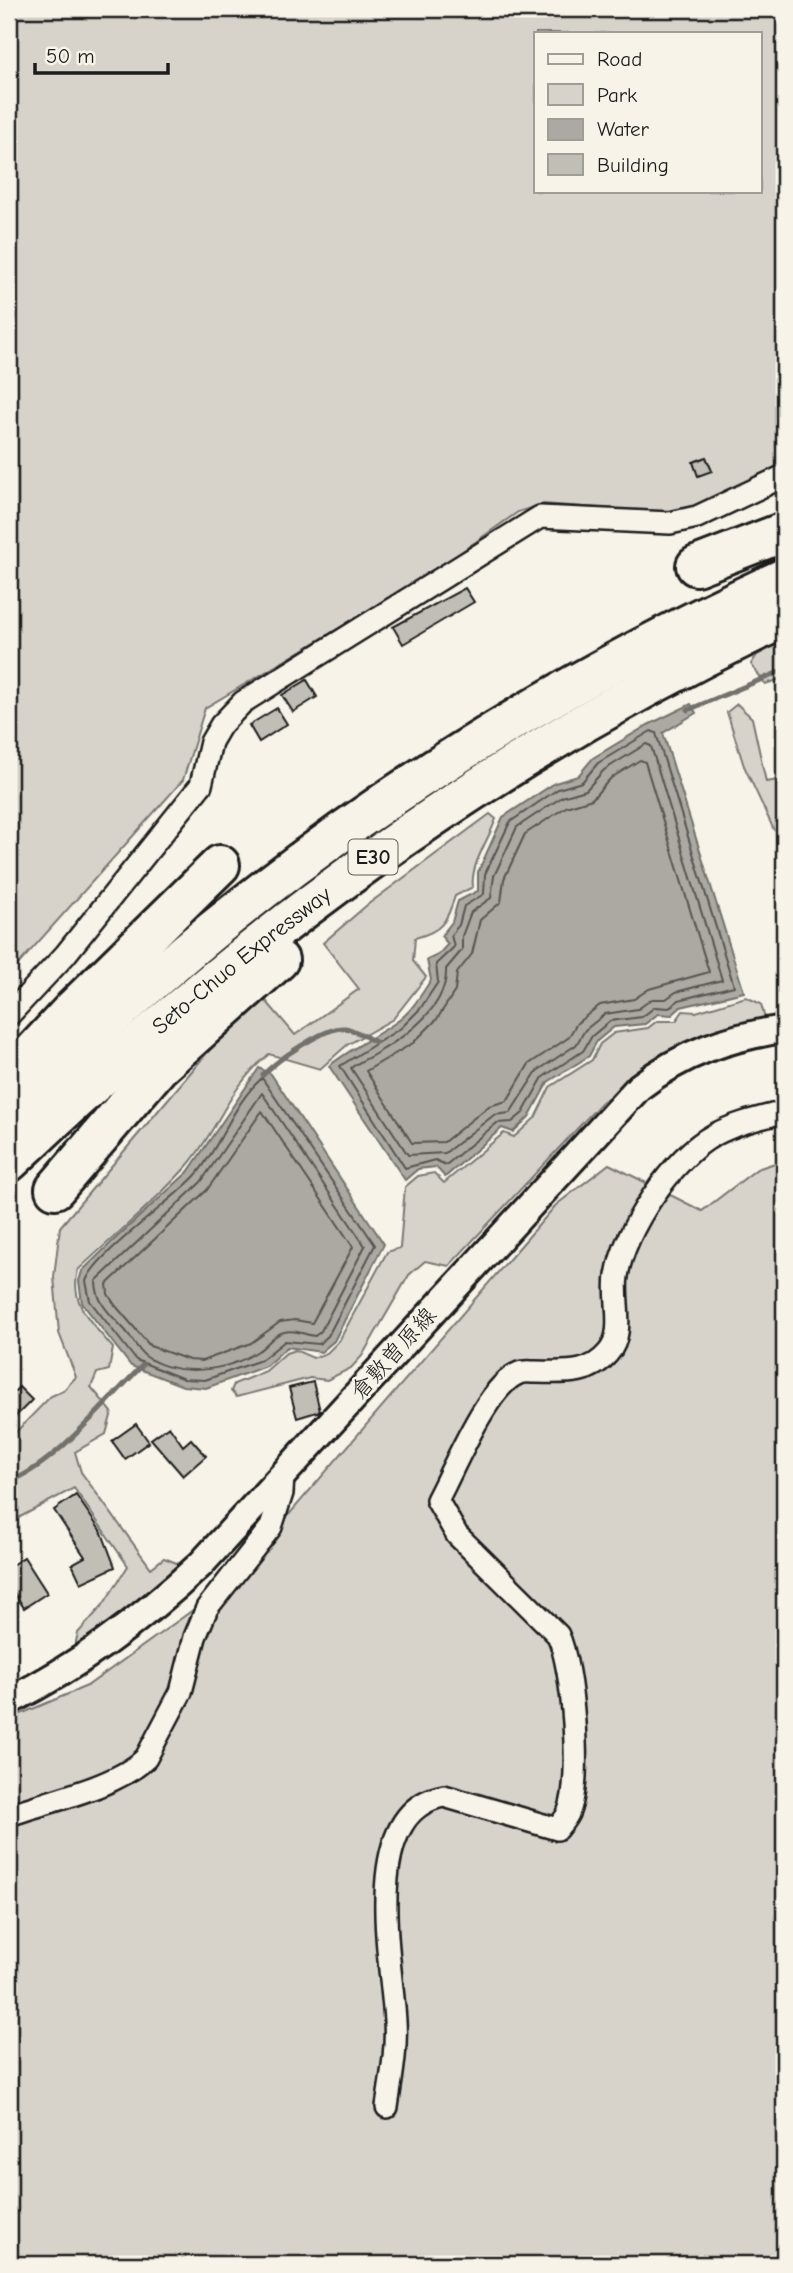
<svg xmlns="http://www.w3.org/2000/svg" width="793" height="2273" viewBox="0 0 793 2273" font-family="'Comic Neue','Klee One',sans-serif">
<rect width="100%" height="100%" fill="#f7f3e8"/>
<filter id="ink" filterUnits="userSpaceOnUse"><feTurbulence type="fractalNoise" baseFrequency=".0143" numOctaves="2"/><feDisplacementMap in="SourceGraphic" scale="14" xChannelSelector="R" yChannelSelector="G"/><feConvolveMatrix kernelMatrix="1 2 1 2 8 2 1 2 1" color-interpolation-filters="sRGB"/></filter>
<g filter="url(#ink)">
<g fill="#d7d3cb" stroke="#7a7874" stroke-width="2" fill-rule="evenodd">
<path d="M 9,9 L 784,9 L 784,469 L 680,514 L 543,504 L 518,512 L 430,574 L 205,708 L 183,780 L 9,975 ZM 536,33 L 760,33 L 760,191 L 536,191 Z"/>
<polygon points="784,641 784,678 765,684 751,664 757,655"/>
<polygon points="737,704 752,718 766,782 784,779 784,835 774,830 744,766 727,712"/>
<path d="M 490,814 L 496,819 C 488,841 470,865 473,887 L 455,896 C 446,922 443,931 415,938 L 413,961 L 426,977 L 393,1019 L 347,1045 L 320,1069 L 269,1054 C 227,1089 219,1129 187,1166 C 154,1203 114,1236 78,1270 C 69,1304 92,1323 113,1348 L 109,1370 L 97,1373 L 91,1387 L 112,1412 L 106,1434 L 75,1452 L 81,1472 L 151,1568 L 164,1558 L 179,1564 L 151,1595 L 73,1654 L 78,1633 L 103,1605 L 128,1566 L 74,1488 L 9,1523 L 9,1439 L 51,1396 L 63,1391 L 76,1377 L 59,1333 L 54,1277 L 60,1227 L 234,1021 L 262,996 L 295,1035 L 359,989 L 323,943 L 367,905 Z"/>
<polygon points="746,997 761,1004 765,1019 641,1073 602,1102 449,1266 425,1261 409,1275 362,1356 351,1368 327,1380 310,1378 236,1397 231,1391 234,1384 266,1371 286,1353 295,1350 313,1358 327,1353 339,1341 387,1252 400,1248 405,1187 418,1176 434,1173 444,1183 504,1133 514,1137 535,1118 550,1087 592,1060 600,1044 614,1033 648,1028 657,1021 676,1021 683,1011 696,1012"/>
<polygon points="784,1160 784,2264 9,2264 9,1719 87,1686 229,1584 556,1205 609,1164 702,1211 757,1169"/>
</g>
<g fill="#aca9a2" stroke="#72716c" stroke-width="2">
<path d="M 691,704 L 696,713 L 663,733 L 744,992 L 681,1007 L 672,1015 L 658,1014 L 645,1024 L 614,1027 L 597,1041 L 589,1056 L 548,1082 L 529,1117 L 513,1132 L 502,1128 L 445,1177 L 436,1167 L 418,1169 L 405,1180 L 329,1066 C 350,1049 373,1038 395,1023 C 411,1013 421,995 431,980 L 427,960 L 438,955 L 448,944 L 441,936 L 452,922 L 458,901 L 478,891 L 478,872 L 503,817 L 555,783 L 578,776 L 593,758 L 648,725 Z"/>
<polygon points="259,1068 271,1074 384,1244 334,1341 321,1352 287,1347 266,1366 206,1388 183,1386 131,1366 82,1303 79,1281 82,1271 115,1239 188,1172"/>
</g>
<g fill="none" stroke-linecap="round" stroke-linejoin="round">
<g stroke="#565452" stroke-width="2">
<polygon points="651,731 656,733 734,986 679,1000 669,1008 655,1007 642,1017 610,1021 592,1036 583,1051 543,1077 523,1113 512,1122 497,1123 446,1165 435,1160 405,1168 340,1066 401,1028 420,1009 438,982 436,964 454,947 451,935 459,925 464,906 484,894 485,874 510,822 558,789 582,782 598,763"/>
<path d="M 646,744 L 651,746 L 722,980 L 676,992 L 666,999 L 652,999 L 638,1009 L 605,1014 L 585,1030 L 576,1045 L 537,1071 L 510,1113 L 494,1115 L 445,1153 L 408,1155 L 351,1068 C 358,1062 367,1059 375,1054 C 405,1037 448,1008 446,969 L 462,950 L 462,936 L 471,912 L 491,898 L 494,876 L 517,827 L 562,797 L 586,790 L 604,770 Z"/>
<polygon points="640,760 645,762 709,972 649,989 634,999 600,1005 577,1023 568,1038 529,1064 507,1101 489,1106 444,1142 412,1143 366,1071 413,1043 437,1019 455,991 457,973 472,954 480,920 501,902 504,879 525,834 566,807 592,799 611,778"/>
<path d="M 262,1078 L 375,1245 L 328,1336 L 319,1344 L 285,1341 L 261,1360 L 205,1380 L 184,1379 L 136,1360 L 90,1301 L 86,1281 C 96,1254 172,1201 195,1176 C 221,1147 232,1104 262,1078 Z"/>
<path d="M 262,1093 L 365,1246 L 321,1331 L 315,1336 C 304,1335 296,1329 284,1332 C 273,1334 267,1346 258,1351 C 227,1372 177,1378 145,1356 C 137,1349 132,1338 125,1330 C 111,1315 96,1303 96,1281 L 201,1182 Z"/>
<polygon points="262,1111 353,1247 312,1323 295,1320 280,1322 251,1343 202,1361 189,1360 150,1346 115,1305 108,1294 107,1284 207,1190"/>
</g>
<g stroke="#72716c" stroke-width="5">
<polyline points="688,710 784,670"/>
<path d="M 263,1075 C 276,1061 325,1026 345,1028 C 354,1029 367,1038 376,1042"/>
<path d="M 9,1482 C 57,1463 106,1401 143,1365"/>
</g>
</g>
<g fill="#c0beb5" stroke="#1c1c1c" stroke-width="2">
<polygon points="706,457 712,471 698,476 693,462"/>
<polygon points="465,588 474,602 403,644 393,627"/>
<polygon points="307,680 317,697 293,712 282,695"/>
<polygon points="277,708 287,724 259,742 249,725"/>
<polygon points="313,1382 320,1411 297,1418 289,1388"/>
<polygon points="19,1387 32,1400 9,1423 9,1397"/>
<polygon points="136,1424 149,1442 125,1459 112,1441"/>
<polygon points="169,1426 183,1446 191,1439 206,1456 183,1476 151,1439"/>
<polygon points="76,1495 102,1533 115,1567 81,1583 72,1564 85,1557 54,1510"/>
<polygon points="24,1557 47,1593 24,1608 9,1584 9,1567"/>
</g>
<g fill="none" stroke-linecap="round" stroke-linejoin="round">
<g stroke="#1c1c1c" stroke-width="26">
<g id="minor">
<polyline points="9,1015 65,955 201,785 211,742 221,725 243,702 540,517 670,523 697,517 784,476"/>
<path d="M 9,1815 C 48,1801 117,1787 146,1758 L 181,1692 L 195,1637 L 207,1608 L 271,1527 L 282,1493 L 283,1475"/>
<path d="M 387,2107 C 391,2079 397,2049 395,2021 C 392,1962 358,1811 444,1796 L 557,1829 C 561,1823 567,1818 569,1811 C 582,1779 573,1667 558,1635 L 457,1535 L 437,1500 C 454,1469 487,1385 519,1373 C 524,1371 531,1372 535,1372 C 563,1372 589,1376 608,1353 C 626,1333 613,1300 617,1276 C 624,1230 673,1157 714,1135 C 736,1123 761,1118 784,1112"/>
</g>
</g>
<g stroke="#1c1c1c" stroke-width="32">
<path id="tertiary" d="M 9,1701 C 81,1665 142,1619 201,1564 L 639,1087 C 683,1053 729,1037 784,1029"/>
</g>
<g stroke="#1c1c1c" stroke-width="44">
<g id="motorway">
<polyline points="696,566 784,532"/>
<polyline points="9,1078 74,1008 220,865"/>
<path d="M 9,1114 C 75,1051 142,988 213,930 C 385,789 582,671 784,578"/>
<path id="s1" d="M 9,1162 C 245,937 488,757 784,618"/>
<polyline points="55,1189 159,1067 279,960"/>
</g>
</g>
<use href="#minor" stroke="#f7f3e8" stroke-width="21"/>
<use href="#tertiary" stroke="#f7f3e8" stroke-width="26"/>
<use href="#motorway" stroke="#f7f3e8" stroke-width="38"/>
</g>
</g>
<g text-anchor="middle" stroke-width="5" stroke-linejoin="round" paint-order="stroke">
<rect fill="#f7f3e8" stroke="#5e5c59" stroke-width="2" x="348.5" y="839.5" width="49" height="35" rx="5"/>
<g font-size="21" font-weight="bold" fill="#1c1c1c">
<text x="373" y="864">E30</text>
</g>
<g font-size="23" fill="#1c1c1c" stroke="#f7f3e8">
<text dy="8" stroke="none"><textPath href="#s1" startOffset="308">Seto-Chuo Expressway</textPath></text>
<text transform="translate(393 1353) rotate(-48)" y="8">倉敷曽原線</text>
</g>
</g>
<rect width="793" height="2273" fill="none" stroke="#f7f3e8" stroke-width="35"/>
<rect x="18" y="18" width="758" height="2238" fill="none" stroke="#1c1c1c" stroke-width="2.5" filter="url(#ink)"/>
<rect x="534" y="32" width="228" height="161" fill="#f7f3e8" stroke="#9f9d96" stroke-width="2"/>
<rect x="548" y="54" width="35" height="10" fill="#f7f3e8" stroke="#9f9d96" stroke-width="2"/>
<text x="597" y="66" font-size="21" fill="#1c1c1c">Road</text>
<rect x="548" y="84" width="35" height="21" fill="#d7d3cb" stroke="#9f9d96" stroke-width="2"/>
<text x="597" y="102" font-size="21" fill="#1c1c1c">Park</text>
<rect x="548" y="119" width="35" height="21" fill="#aca9a2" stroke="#9f9d96" stroke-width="2"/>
<text x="597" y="136" font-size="21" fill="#1c1c1c">Water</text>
<rect x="548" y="154" width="35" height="21" fill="#c0beb5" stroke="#9f9d96" stroke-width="2"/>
<text x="597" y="172" font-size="21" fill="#1c1c1c">Building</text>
<path d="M35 63v10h133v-10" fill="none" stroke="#1c1c1c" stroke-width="3.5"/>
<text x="46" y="63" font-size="21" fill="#1c1c1c" stroke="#f7f3e8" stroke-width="5" paint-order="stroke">50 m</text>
</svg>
